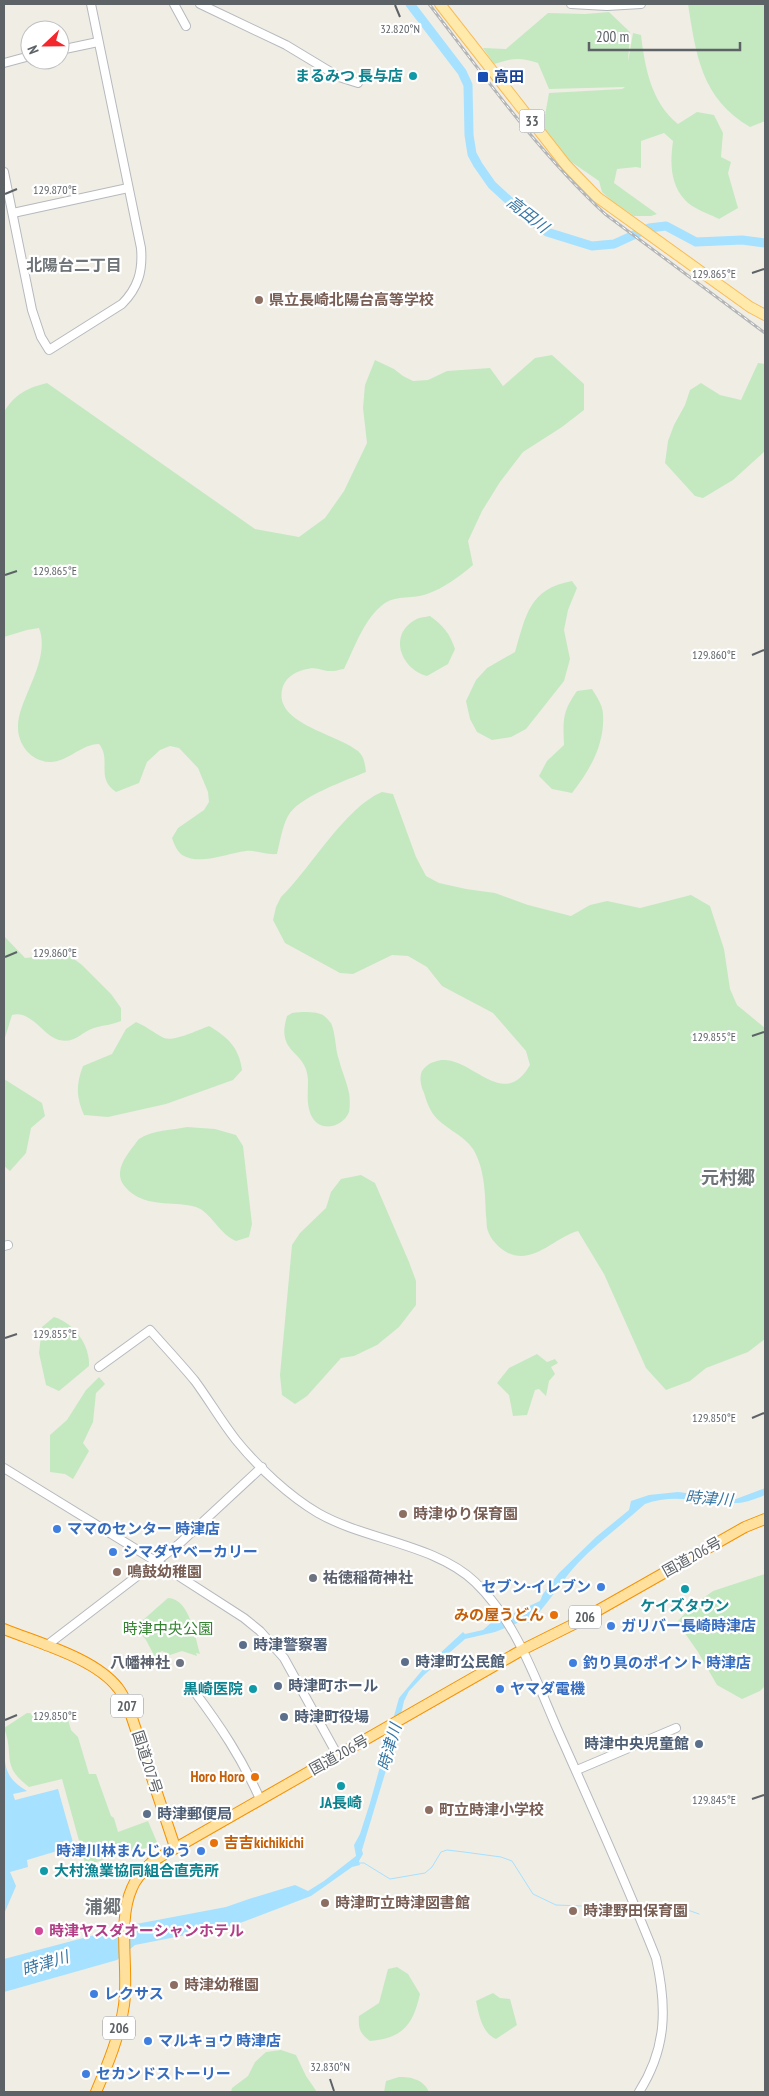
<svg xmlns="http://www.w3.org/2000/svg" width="769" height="2096" viewBox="0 0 769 2096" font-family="'PT Sans Narrow','Noto Sans JP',sans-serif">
<rect width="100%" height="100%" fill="#f0ede5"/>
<g fill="#c4e9c0">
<path d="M 688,4 L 765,4 L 765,121 L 750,127 C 701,98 696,55 688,4 Z"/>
<path d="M 609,12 L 630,32 L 628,62 L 633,33 L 641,35 C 645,68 651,102 678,124 L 697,112 L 714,115 L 723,133 L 721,157 L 731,162 L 728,173 L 738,208 L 719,219 C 709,214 692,208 685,200 C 670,184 670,162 673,141 L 664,133 L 641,141 L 641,168 L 636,167 L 617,169 L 614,183 L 657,214 L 651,216 L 634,216 L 612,201 L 602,192 L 599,181 L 570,161 L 543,126 L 549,93 L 622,89 L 625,87 L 549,89 L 538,63 C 520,57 512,58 494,64 L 483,48 L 506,49 L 548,13 L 585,14 Z"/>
<path d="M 552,355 L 584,384 L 584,410 L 562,427 L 523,452 L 500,482 L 482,511 L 468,541 L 473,565 C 459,577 444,588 427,594 C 414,599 397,595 385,603 C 364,618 355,647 344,669 C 341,669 337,671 333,671 C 321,672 319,665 303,670 C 293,673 284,679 282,690 C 275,724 338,734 358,751 C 364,756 365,764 366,772 C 347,780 298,797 288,816 C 282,827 280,842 277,854 C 265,855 256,850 246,851 C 227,853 201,866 182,855 C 177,851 174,844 172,838 L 178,828 L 204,810 L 209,802 L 208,792 L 198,768 L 179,748 L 170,746 L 160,750 L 147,762 L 139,783 L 116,792 C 95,778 112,760 99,744 C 81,744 67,763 49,762 C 27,760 14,739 19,717 C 25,690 50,657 39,628 L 27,630 L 4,637 L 4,412 C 15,394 27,388 47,383 L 255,529 L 299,537 L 325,518 L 344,491 L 367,443 L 363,408 L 365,385 L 375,360 L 394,369 L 403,376 L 413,381 L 428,380 L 447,371 L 490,368 L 503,386 L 535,358 Z"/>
<polygon points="758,363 765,364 765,451 733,480 703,498 695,496 665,463 668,441 674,425 685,405 690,390 701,383 720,395 741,400"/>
<path d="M 572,581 L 577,588 L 568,610 L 564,630 L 570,659 L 564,681 L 526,729 L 511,737 L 492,740 L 477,732 L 470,719 L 466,701 L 476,680 L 487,668 L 515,652 C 526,615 529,589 572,581 Z"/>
<path d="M 430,616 C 444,626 450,634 455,649 L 448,664 L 427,676 C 401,669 388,635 415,620 C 419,617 426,617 430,616 Z"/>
<path d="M 592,689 C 596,696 603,705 603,714 C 605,744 590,770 572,793 L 552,789 L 539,776 L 547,761 L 564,745 C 563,720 562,712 577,691 Z"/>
<path d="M 382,792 L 393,794 L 416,857 L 426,876 L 439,883 L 466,889 L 495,893 L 528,905 L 571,916 L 590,905 L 607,901 L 640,908 L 691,895 L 710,906 L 724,949 L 730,989 L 737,1005 L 765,1028 L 765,1339 L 748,1352 L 706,1368 L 690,1381 L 666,1390 L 646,1368 L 604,1274 L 578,1231 C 555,1237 534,1265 508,1253 C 500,1249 490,1239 488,1231 C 486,1227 487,1220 486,1216 C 485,1194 485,1169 473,1149 C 463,1134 443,1128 433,1114 C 429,1108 426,1100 424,1093 C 421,1087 419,1078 422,1071 C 425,1067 429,1063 434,1062 C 468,1048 501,1115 530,1065 L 526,1051 L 493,1013 L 442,986 L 427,967 L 408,956 L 392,955 L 353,974 L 340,973 L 285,943 L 273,920 L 276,907 L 281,897 C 311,868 345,807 382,792 Z"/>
<path d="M 4,936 L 25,958 L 35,957 L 50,949 L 66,953 L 82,965 L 111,994 L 121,1008 L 121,1021 C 112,1025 103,1025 94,1028 C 81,1032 75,1044 59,1040 C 43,1036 32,1010 12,1015 L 4,1041 Z"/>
<path d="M 292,1013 C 302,1012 314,1011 323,1015 C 325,1016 329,1021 331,1023 C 336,1034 335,1049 339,1060 C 342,1072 347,1082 349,1093 C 350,1098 350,1108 349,1112 C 343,1127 321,1133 312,1117 C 306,1106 308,1092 308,1080 C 307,1049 275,1055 287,1016 Z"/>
<path d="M 136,1022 C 146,1026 154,1033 164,1038 C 173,1042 198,1030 209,1026 C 228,1037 239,1048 242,1070 L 233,1080 L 166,1104 L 108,1117 L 84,1115 C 76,1097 76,1084 83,1066 L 112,1054 L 126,1029 Z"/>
<polygon points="4,1079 42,1103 45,1116 31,1128 26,1153 10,1171 4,1166"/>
<path d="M 187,1127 L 215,1129 L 236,1135 L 243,1146 L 252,1224 L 249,1237 L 236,1241 C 219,1234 211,1212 196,1207 C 176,1201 151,1207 133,1194 C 112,1179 120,1164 132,1148 C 134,1146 137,1141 139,1139 C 152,1130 173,1130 187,1127 Z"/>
<polygon points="361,1175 375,1183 409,1262 416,1281 416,1305 399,1327 377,1345 354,1356 341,1358 307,1396 295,1404 282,1395 280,1375 292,1245 300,1233 326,1208 331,1192 341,1179"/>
<path d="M 54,1317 C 74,1323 90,1345 89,1366 L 59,1391 L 46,1385 L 39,1353 L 42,1327 Z"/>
<polygon points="537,1354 547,1362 555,1359 558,1363 551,1367 555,1374 549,1381 546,1396 539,1389 535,1390 527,1415 513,1416 509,1395 497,1383 509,1368"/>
<polygon points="99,1377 105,1384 96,1393 93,1422 83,1443 89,1451 73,1479 65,1474 50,1472 50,1435 67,1420 86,1390"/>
<polygon points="765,1574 765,1686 760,1691 742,1699 717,1685 698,1652 677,1622 691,1607 713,1591"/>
<path d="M 168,1598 C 190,1599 195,1637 200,1654 L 196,1653 L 197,1656 L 182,1651 L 170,1655 L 162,1651 L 155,1657 L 146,1640 L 135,1627 Z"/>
<path d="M 27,1713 L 67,1716 L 71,1730 L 78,1737 L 89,1774 L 96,1774 L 111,1816 L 114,1818 L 118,1832 L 148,1821 L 159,1847 L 146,1848 L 121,1853 L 86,1866 L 62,1779 L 29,1787 C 0,1765 15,1756 4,1728 Z"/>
<path d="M 397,1967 L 408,1974 L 420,1994 C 413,2025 403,2038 370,2041 C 360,2034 358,2028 359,2016 L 379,2003 L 388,1969 Z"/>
<path d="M 493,1993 L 500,1998 L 510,1999 L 517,2025 L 496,2039 C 482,2033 479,2015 476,2001 Z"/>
<polygon points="281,2050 296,2055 306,2076 317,2092 231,2092 232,2088 248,2076 255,2062 266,2052"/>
<path d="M 399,2077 C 411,2077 423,2079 429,2092 L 384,2092 L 386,2081 Z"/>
</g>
<g fill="#a6e1ff">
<path d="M 765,1488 L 765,1495 C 755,1499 745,1503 735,1503 C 705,1504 675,1492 645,1504 C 623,1524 598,1542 578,1563 C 560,1582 548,1606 528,1623 L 520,1622 L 495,1632 L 465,1639 L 424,1675 L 409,1691 L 404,1701 L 396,1737 L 362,1850 L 363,1854 L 359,1861 L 360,1865 L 352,1867 L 311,1896 L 232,1926 L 135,1945 L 117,1960 L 4,1992 L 4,1959 L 136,1924 L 226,1907 L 249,1899 L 295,1885 L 308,1891 L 324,1881 L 356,1856 L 354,1845 L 360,1834 L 370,1803 L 399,1698 L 424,1668 L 463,1632 L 465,1634 L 483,1630 L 494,1620 L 510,1615 L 540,1601 L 543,1594 L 559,1573 L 596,1537 L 629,1510 L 631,1501 L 649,1495 L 678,1492 L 736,1499 Z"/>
<path d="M 4,1749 C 5,1770 7,1779 27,1791 L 13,1794 L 15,1800 L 58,1789 L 74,1846 L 27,1860 L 28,1867 L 10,1872 L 16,1886 L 4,1914 Z"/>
</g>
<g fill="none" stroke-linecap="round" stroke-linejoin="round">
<g stroke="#a6e1ff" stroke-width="1">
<polyline points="358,1863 364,1863 390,1879 425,1873 432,1867 441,1852 447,1850 464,1852 501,1857 512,1861 533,1894 556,1905 633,1908"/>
<polyline points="639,1908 671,1904 699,1914"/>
</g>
<polyline stroke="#a6e1ff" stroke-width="9" points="410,4 462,72 468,85 469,135 472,154 478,165 492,185 528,218 547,232 592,246 614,244 649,228 666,226 696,242 742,240 765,243"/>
<g stroke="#b6b9bd" stroke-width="10">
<g id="tertiary">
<polyline points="174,4 186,26"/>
<polyline points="200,4 286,45 339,77 358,83"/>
<polyline points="571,4 607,6 641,4"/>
<polyline points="60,50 98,42"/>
<polyline points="4,63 30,56"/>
<path d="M 4,172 L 32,310 L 41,337 L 49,350 L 122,304 C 138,288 143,271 141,248 L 91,4"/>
<polyline points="13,213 128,188"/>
<polyline points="4,1246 8,1245"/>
<path d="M 99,1367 L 150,1330 C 165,1347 181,1364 195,1381 C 209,1400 221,1421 236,1440 C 257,1466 289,1496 318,1513 C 365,1540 435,1544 475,1582 C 517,1622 536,1681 559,1733 C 592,1807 626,1882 656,1958 C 667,2007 667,2048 639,2092"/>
<polyline points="4,1468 157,1562 244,1618 260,1631 284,1658 338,1756"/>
<polyline points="46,1646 179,1544 262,1467"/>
<path d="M 194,1691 C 221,1727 241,1757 260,1799"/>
<polyline points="577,1770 676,1728"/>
</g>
</g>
<g stroke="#f9bc55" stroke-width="12">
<polyline id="primary" points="440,4 566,165 597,197 750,307 765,315"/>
</g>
<g stroke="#f59100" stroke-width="12">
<g id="trunk">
<path d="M 4,1629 C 38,1643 95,1658 118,1688 C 123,1694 126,1702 129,1709 L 175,1847"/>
<path d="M 96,2092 C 108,2064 120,2035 124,2005 C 129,1969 117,1921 132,1888 C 136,1877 145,1869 153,1861 L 522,1650 L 574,1624 L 745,1527 L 765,1519"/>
</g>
</g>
<use href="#tertiary" stroke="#fff" stroke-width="8"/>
<use href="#primary" stroke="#ffe9ab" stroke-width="10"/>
<use href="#trunk" stroke="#ffe09c" stroke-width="10"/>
<g stroke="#b4b5b6" stroke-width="3">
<path id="rail" d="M 429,4 C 484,76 538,152 605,214 L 765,333"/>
</g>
<use href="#rail" stroke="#fff" stroke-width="1" stroke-dasharray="4" stroke-linecap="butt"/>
</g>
<path fill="none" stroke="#5d6266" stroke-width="2" d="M 395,5 L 400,17M 5,194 L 17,189M 752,273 L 764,269M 5,575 L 17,571M 752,655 L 764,650M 5,957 L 17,952M 752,1036 L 764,1032M 5,1338 L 17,1334M 752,1418 L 764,1413M 5,1720 L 17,1715M 752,1799 L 764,1795M 330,2079 L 334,2091"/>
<g fill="#0f9aa8" stroke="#fff" stroke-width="2">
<circle cx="413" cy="76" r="5"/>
<circle cx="685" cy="1589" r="5"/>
<circle cx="253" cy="1689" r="5"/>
<circle cx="341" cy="1786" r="5"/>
<circle cx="44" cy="1871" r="5"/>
</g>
<rect fill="#1a4fb4" stroke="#fff" stroke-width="2" x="477" y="71" width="12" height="12" rx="2.5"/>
<g fill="#8d6e63" stroke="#fff" stroke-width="2">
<circle cx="259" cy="300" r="5"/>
<circle cx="403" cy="1514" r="5"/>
<circle cx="117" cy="1572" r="5"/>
<circle cx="429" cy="1810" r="5"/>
<circle cx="325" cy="1903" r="5"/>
<circle cx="573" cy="1911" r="5"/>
<circle cx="174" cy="1985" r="5"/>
</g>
<g fill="#3f7fe0" stroke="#fff" stroke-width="2">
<circle cx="57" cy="1529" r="5"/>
<circle cx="113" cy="1552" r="5"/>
<circle cx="601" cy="1587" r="5"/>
<circle cx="611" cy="1626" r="5"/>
<circle cx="573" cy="1663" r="5"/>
<circle cx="500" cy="1689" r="5"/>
<circle cx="201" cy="1851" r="5"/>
<circle cx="94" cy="1994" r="5"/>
<circle cx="148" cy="2041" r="5"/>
<circle cx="86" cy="2074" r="5"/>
</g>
<g fill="#6b7280" stroke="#fff" stroke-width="2">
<circle cx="313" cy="1578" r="5"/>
<circle cx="180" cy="1663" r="5"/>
</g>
<g fill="#e8710a" stroke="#fff" stroke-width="2">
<circle cx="554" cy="1615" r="5"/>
<circle cx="255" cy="1777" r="5"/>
<circle cx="214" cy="1843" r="5"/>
</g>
<g fill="#5c6f8a" stroke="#fff" stroke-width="2">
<circle cx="243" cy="1645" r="5"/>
<circle cx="405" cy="1662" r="5"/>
<circle cx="278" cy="1686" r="5"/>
<circle cx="284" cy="1717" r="5"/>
<circle cx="699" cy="1744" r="5"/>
<circle cx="147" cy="1814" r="5"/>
</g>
<circle fill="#d1479c" stroke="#fff" stroke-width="2" cx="39" cy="1931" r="5"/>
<g text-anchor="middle" stroke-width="4.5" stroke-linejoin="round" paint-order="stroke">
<g fill="#fff" stroke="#8e9194" stroke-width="1">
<rect x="519.5" y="109.5" width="25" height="23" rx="4"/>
<rect x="569" y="1605.5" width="32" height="23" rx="4"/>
<rect x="111" y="1694.5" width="32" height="23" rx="4"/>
<rect x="103" y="2016.5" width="32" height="23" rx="4"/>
</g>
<g font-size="14" font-weight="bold" fill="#5d6266">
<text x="532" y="126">33</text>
<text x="585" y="1622">206</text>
<text x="127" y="1711">207</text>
<text x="119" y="2033">206</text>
</g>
<g font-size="15" font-weight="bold" fill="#0d838f" stroke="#fff" text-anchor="end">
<text x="403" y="81">まるみつ 長与店</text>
<text x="685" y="1611" text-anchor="middle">ケイズタウン</text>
<text x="243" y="1694">黒崎医院</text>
<text x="341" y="1808" text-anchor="middle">JA長崎</text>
<text x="54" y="1876" text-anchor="start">大村漁業協同組合直売所</text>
</g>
<g font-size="15" font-weight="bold" fill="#164399" stroke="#fff" text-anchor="start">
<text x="494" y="82">高田</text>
</g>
<g font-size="15" font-weight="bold" fill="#785e54" stroke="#fff" text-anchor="start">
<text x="269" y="305">県立長崎北陽台高等学校</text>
<text x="413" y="1519">時津ゆり保育園</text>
<text x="127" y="1577">鳴鼓幼稚園</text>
<text x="439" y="1815">町立時津小学校</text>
<text x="335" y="1908">時津町立時津図書館</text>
<text x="583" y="1916">時津野田保育園</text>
<text x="184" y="1990">時津幼稚園</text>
</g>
<g font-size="15" font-weight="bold" fill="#366cbe" stroke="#fff" text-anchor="start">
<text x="67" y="1534">ママのセンター 時津店</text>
<text x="123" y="1557">シマダヤベーカリー</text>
<text x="591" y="1592" text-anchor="end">セブン-イレブン</text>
<text x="621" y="1631">ガリバー長崎時津店</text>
<text x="583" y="1668">釣り具のポイント 時津店</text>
<text x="510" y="1694">ヤマダ電機</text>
<text x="191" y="1856" text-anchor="end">時津川林まんじゅう</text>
<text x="104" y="1999">レクサス</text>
<text x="158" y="2046">マルキョウ 時津店</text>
<text x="96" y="2079">セカンドストーリー</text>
</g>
<g font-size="15" fill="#5d6266" stroke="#fff">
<text transform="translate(692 1557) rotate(-29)" y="5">国道206号</text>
<text transform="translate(339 1755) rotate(-29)" y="5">国道206号</text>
<text transform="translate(147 1762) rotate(72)" y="5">国道207号</text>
</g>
<g font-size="15" font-weight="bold" fill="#5b616d" stroke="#fff" text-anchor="start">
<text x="323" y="1583">祐徳稲荷神社</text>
<text x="170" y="1668" text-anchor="end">八幡神社</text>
</g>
<g font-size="15" font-weight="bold" fill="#c56008" stroke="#fff" text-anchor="end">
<text x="544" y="1620">みの屋うどん</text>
<text x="245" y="1782">Horo Horo</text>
<text x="224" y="1848" text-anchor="start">吉吉kichikichi</text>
</g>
<g font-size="15" fill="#338230" stroke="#fff">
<text x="168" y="1634">時津中央公園</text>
</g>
<g font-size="15" font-weight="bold" fill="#4e5e75" stroke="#fff" text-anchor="start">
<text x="253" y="1650">時津警察署</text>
<text x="415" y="1667">時津町公民館</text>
<text x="288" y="1691">時津町ホール</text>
<text x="294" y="1722">時津町役場</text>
<text x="689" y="1749" text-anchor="end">時津中央児童館</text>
<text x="157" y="1819">時津郵便局</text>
</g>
<g font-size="15" font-weight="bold" fill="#b23c85" stroke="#fff" text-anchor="start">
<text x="49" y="1936">時津ヤスダオーシャンホテル</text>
</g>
<g font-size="16" font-style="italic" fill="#3777a5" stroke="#fff">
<text transform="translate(528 214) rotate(38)" y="6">高田川</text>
<text transform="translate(709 1498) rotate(4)" y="6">時津川</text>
<text transform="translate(389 1747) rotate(-74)" y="6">時津川</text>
<text transform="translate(45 1963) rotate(-18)" y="6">時津川</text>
</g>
<g font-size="16" font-weight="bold" fill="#6e7478" stroke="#fff">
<text x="74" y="271">北陽台二丁目</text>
</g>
<g font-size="18" font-weight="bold" fill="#6e7478" stroke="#fff">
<text x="728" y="1184">元村郷</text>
<text x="103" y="1913">浦郷</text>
</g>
</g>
<g font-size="12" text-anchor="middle" fill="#5d6266" stroke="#fff" stroke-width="4.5" stroke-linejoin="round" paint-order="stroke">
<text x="400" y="33">32.820°N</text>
<text x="55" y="194">129.870°E</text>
<text x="714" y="278">129.865°E</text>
<text x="55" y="575">129.865°E</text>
<text x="714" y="659">129.860°E</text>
<text x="55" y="957">129.860°E</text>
<text x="714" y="1041">129.855°E</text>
<text x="55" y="1338">129.855°E</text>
<text x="714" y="1422">129.850°E</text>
<text x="55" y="1720">129.850°E</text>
<text x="714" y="1804">129.845°E</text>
<text x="330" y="2071">32.830°N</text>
</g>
<rect width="769" height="2096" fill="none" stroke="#5d6266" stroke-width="10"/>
<g transform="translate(45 45) rotate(248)"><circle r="24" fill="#ffffff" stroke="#bec0c2"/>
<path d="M0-4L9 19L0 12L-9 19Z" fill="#f3282c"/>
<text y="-8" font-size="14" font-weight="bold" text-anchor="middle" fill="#5d6266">N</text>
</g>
<path d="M589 42v8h151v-8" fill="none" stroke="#5d6266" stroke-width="2.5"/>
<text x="596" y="42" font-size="15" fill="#5d6266" stroke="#ffffff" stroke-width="4" paint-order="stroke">200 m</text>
</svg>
